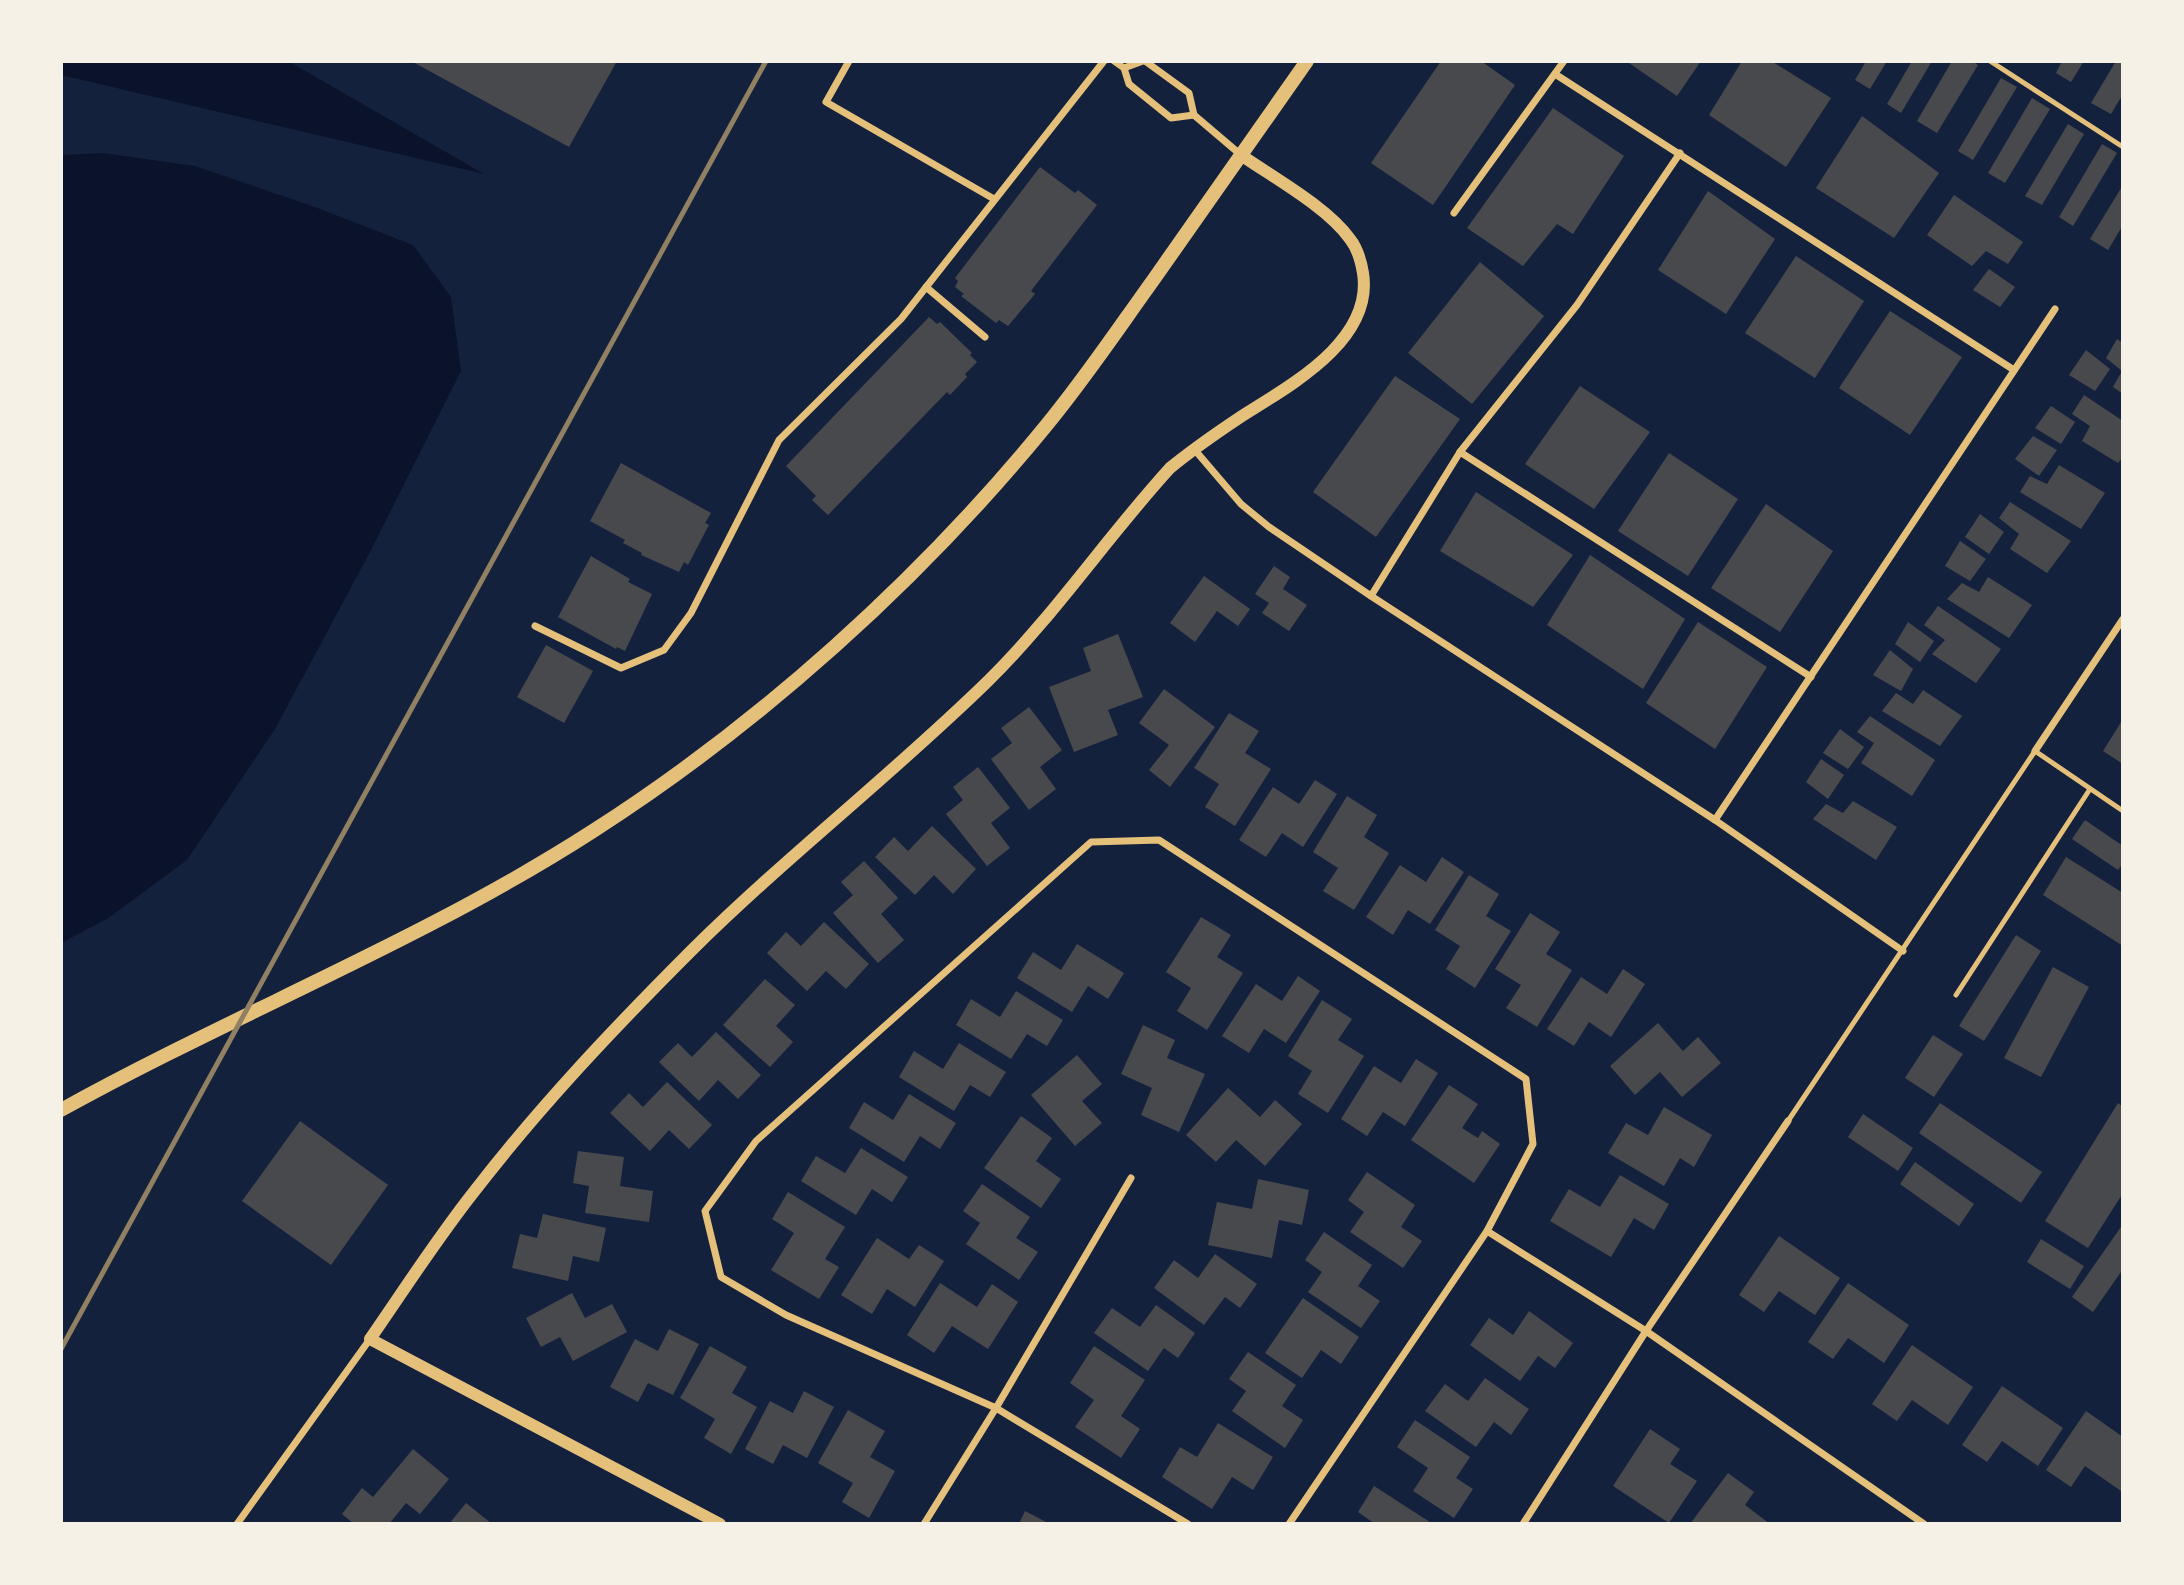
<svg xmlns="http://www.w3.org/2000/svg" width="2184" height="1585" viewBox="0 0 2184 1585" font-family="Raleway,sans-serif">
<rect width="100%" height="100%" fill="#14213d"/>
<g fill="#0b132b">
<polygon points="61,61 288,61 484,174 61,75"/>
<polygon points="103,153 195,166 315,207 413,245 451,297 461,371 369,554 275,729 187,860 107,919 61,943 61,155"/>
</g>
<g fill="#48494c">
<polygon points="411,61 617,61 569,147"/>
<polygon points="1441,61 1481,61 1515,85 1433,205 1371,163"/>
<polygon points="1626,61 1701,61 1677,96"/>
<polygon points="1742,61 1771,61 1831,98 1786,167 1709,115"/>
<polygon points="1866,61 1887,61 1870,89 1855,80"/>
<polygon points="1912,61 1932,61 1901,113 1887,104"/>
<polygon points="1952,61 1972,61 1978,65 1937,133 1917,121"/>
<polygon points="2062,61 2084,61 2071,82 2056,73"/>
<polygon points="2116,61 2123,61 2123,94 2111,114 2091,103"/>
<polygon points="2001,78 2017,87 1973,160 1958,151"/>
<polygon points="2032,98 2050,109 2005,183 1988,173"/>
<polygon points="1553,108 1624,156 1573,234 1557,224 1523,266 1467,228"/>
<polygon points="1862,116 1939,173 1894,238 1816,188"/>
<polygon points="2068,124 2084,134 2042,205 2025,196"/>
<polygon points="2102,144 2117,153 2073,226 2059,217"/>
<polygon points="1040,167 1075,193 1078,190 1097,205 1031,291 1035,294 1008,326 999,320 996,323 961,296 964,294 955,287 958,281 955,278"/>
<polygon points="2123,185 2123,225 2108,250 2090,239"/>
<polygon points="1708,191 1775,239 1726,314 1658,270"/>
<polygon points="1954,195 2023,242 2008,264 1986,251 1972,266 1927,235"/>
<polygon points="1796,256 1864,301 1815,378 1745,333"/>
<polygon points="1480,262 1544,316 1472,404 1408,353"/>
<polygon points="1989,269 2015,287 2000,307 1973,290"/>
<polygon points="1890,311 1962,357 1910,435 1839,388"/>
<polygon points="929,317 937,324 940,322 972,353 970,355 977,362 965,374 967,377 950,395 947,392 828,515 812,500 816,496 786,466"/>
<polygon points="2117,339 2123,343 2123,394 2113,387 2122,371 2106,358"/>
<polygon points="2086,350 2110,369 2095,391 2069,375"/>
<polygon points="1395,376 1460,419 1376,537 1313,492"/>
<polygon points="1580,386 1650,432 1594,509 1525,464"/>
<polygon points="2084,395 2123,421 2123,457 2118,463 2082,441 2090,426 2072,414"/>
<polygon points="2051,406 2075,422 2061,444 2035,428"/>
<polygon points="2033,436 2057,450 2039,476 2015,459"/>
<polygon points="1669,453 1738,499 1688,576 1618,531"/>
<polygon points="621,463 711,513 705,523 709,525 688,565 684,562 679,572 641,555 642,553 623,543 625,540 590,521"/>
<polygon points="2059,465 2105,493 2081,529 2020,492 2030,476 2047,484"/>
<polygon points="1476,492 1573,555 1533,607 1440,551"/>
<polygon points="2010,502 2071,541 2047,573 2010,549 2019,534 1999,518"/>
<polygon points="1766,504 1833,551 1780,632 1711,588"/>
<polygon points="1980,514 2004,532 1989,554 1965,537"/>
<polygon points="1960,541 1986,559 1970,581 1945,566"/>
<polygon points="1590,555 1685,619 1643,689 1547,625"/>
<polygon points="591,556 630,579 628,582 652,594 625,651 617,647 616,649 558,617"/>
<polygon points="1274,566 1290,577 1283,589 1307,605 1289,631 1262,613 1269,603 1255,594"/>
<polygon points="1204,576 1250,609 1238,626 1217,611 1195,642 1170,623"/>
<polygon points="1988,577 2032,605 2009,638 1947,599 1962,583 1979,592"/>
<polygon points="1938,606 2001,649 1976,683 1932,654 1945,640 1924,625"/>
<polygon points="1698,622 1767,667 1715,749 1646,703"/>
<polygon points="1908,622 1934,641 1920,662 1895,644"/>
<polygon points="1118,634 1143,697 1108,710 1118,735 1074,752 1049,687 1091,671 1083,648"/>
<polygon points="546,645 593,671 564,723 517,697"/>
<polygon points="1890,650 1913,669 1901,691 1873,675"/>
<polygon points="1164,689 1215,727 1170,787 1149,770 1169,745 1139,723"/>
<polygon points="1923,690 1962,716 1940,746 1882,711 1896,693 1913,704"/>
<polygon points="1029,707 1062,750 1040,767 1056,789 1029,810 991,759 1012,743 1001,728"/>
<polygon points="1229,713 1259,731 1245,753 1271,769 1235,826 1205,807 1219,784 1194,768"/>
<polygon points="1870,716 1935,760 1912,796 1861,763 1874,743 1857,732"/>
<polygon points="2123,719 2123,764 2103,751"/>
<polygon points="1840,729 1864,747 1848,769 1823,753"/>
<polygon points="1821,759 1844,775 1828,799 1806,782"/>
<polygon points="978,767 1010,808 991,823 1010,848 987,866 946,814 963,800 953,787"/>
<polygon points="1315,780 1337,794 1303,847 1282,833 1266,857 1239,840 1273,787 1299,804"/>
<polygon points="1347,796 1377,815 1364,837 1389,853 1354,910 1323,891 1338,868 1313,852"/>
<polygon points="1853,801 1897,827 1876,860 1813,819 1826,804 1843,813"/>
<polygon points="2085,820 2123,846 2123,863 2118,870 2072,839"/>
<polygon points="932,826 976,869 953,894 934,875 915,895 875,857 894,837 908,851"/>
<polygon points="1442,857 1464,872 1430,924 1408,910 1393,935 1366,917 1400,865 1426,882"/>
<polygon points="2066,857 2123,893 2123,946 2043,895"/>
<polygon points="864,861 898,898 881,914 904,940 878,963 833,913 853,895 841,882"/>
<polygon points="1469,875 1499,894 1486,916 1511,931 1475,988 1446,969 1460,946 1435,930"/>
<polygon points="1530,913 1560,932 1546,954 1572,970 1537,1027 1506,1008 1521,985 1495,969"/>
<polygon points="1201,917 1231,935 1217,957 1243,973 1207,1030 1177,1011 1191,988 1166,972"/>
<polygon points="824,922 869,964 846,989 826,971 807,991 767,953 786,932 801,946"/>
<polygon points="2016,935 2041,951 1984,1041 1959,1026"/>
<polygon points="1077,944 1124,973 1108,999 1088,986 1072,1012 1017,978 1033,952 1061,970"/>
<polygon points="2053,967 2089,987 2041,1077 2004,1058"/>
<polygon points="1623,969 1645,984 1611,1037 1589,1022 1574,1046 1547,1029 1581,977 1607,994"/>
<polygon points="1298,976 1320,991 1286,1043 1264,1029 1249,1053 1222,1036 1256,984 1282,1001"/>
<polygon points="765,979 795,1005 776,1026 793,1042 770,1067 723,1025"/>
<polygon points="1016,991 1063,1020 1047,1046 1027,1034 1011,1059 956,1025 971,999 1000,1017"/>
<polygon points="1322,1000 1352,1019 1338,1040 1364,1056 1328,1113 1298,1094 1312,1071 1288,1056"/>
<polygon points="1658,1023 1683,1051 1698,1037 1721,1063 1682,1097 1660,1072 1635,1095 1610,1066"/>
<polygon points="1143,1025 1175,1040 1167,1058 1205,1074 1179,1132 1141,1115 1152,1088 1121,1074"/>
<polygon points="716,1032 761,1075 738,1099 718,1080 699,1101 659,1062 678,1043 692,1057"/>
<polygon points="1933,1035 1963,1054 1934,1097 1905,1078"/>
<polygon points="959,1043 1006,1072 990,1097 970,1085 954,1111 899,1077 914,1051 943,1069"/>
<polygon points="1077,1055 1102,1084 1082,1101 1102,1123 1075,1146 1031,1095"/>
<polygon points="1416,1059 1438,1073 1405,1126 1383,1112 1367,1136 1341,1119 1374,1066 1401,1083"/>
<polygon points="667,1082 712,1125 689,1149 669,1130 650,1151 610,1113 629,1093 643,1107"/>
<polygon points="1449,1085 1478,1104 1462,1128 1478,1138 1482,1131 1500,1144 1474,1183 1411,1140"/>
<polygon points="1228,1088 1260,1117 1275,1100 1302,1124 1265,1166 1236,1140 1216,1162 1186,1135"/>
<polygon points="909,1094 956,1123 940,1149 920,1136 904,1162 849,1128 864,1102 893,1120"/>
<polygon points="1940,1103 2042,1172 2021,1203 1919,1133"/>
<polygon points="2118,1103 2123,1107 2123,1193 2088,1248 2045,1221"/>
<polygon points="1664,1107 1712,1135 1694,1167 1680,1158 1664,1186 1608,1153 1626,1123 1648,1135"/>
<polygon points="1863,1114 1913,1148 1898,1171 1848,1137"/>
<polygon points="1021,1116 1052,1138 1036,1161 1061,1179 1041,1208 984,1168"/>
<polygon points="300,1121 388,1185 331,1265 242,1201"/>
<polygon points="861,1148 908,1177 892,1202 872,1189 856,1215 801,1181 816,1156 845,1173"/>
<polygon points="578,1151 624,1157 620,1186 653,1191 649,1222 585,1213 589,1186 573,1183"/>
<polygon points="1915,1162 1974,1204 1959,1226 1900,1184"/>
<polygon points="1367,1172 1415,1205 1401,1227 1422,1241 1403,1268 1350,1232 1364,1212 1348,1200"/>
<polygon points="1620,1175 1669,1204 1654,1230 1634,1218 1611,1257 1550,1221 1569,1189 1600,1207"/>
<polygon points="1258,1179 1309,1190 1302,1225 1279,1220 1272,1258 1208,1245 1217,1202 1252,1209"/>
<polygon points="982,1184 1030,1217 1016,1238 1038,1252 1019,1280 966,1244 980,1223 963,1211"/>
<polygon points="788,1192 845,1227 825,1259 839,1267 819,1299 771,1270 794,1233 772,1219"/>
<polygon points="543,1214 606,1228 599,1262 573,1256 568,1281 512,1268 520,1234 537,1238"/>
<polygon points="2123,1224 2123,1269 2093,1312 2072,1297"/>
<polygon points="1324,1232 1372,1265 1358,1286 1380,1301 1361,1328 1308,1292 1322,1272 1305,1260"/>
<polygon points="1779,1236 1840,1278 1815,1315 1779,1291 1764,1312 1739,1295"/>
<polygon points="877,1238 909,1259 919,1245 944,1261 915,1307 887,1289 872,1314 841,1295"/>
<polygon points="2041,1239 2084,1266 2070,1289 2027,1262"/>
<polygon points="1215,1254 1257,1284 1240,1308 1225,1297 1204,1325 1154,1288 1174,1260 1198,1278"/>
<polygon points="940,1283 977,1307 992,1284 1018,1302 988,1349 952,1326 934,1353 907,1335"/>
<polygon points="1848,1283 1909,1325 1884,1363 1848,1338 1833,1359 1808,1342"/>
<polygon points="572,1293 585,1318 612,1304 627,1332 573,1361 560,1337 541,1347 526,1318"/>
<polygon points="1303,1298 1359,1337 1341,1364 1321,1350 1302,1378 1265,1353"/>
<polygon points="1156,1305 1195,1333 1178,1358 1164,1348 1148,1371 1094,1333 1112,1308 1140,1327"/>
<polygon points="1529,1311 1573,1343 1555,1368 1538,1356 1520,1381 1470,1345 1489,1318 1513,1335"/>
<polygon points="669,1329 699,1344 673,1395 648,1383 638,1402 610,1387 635,1339 658,1351"/>
<polygon points="1912,1345 1973,1387 1948,1425 1912,1400 1897,1421 1872,1404"/>
<polygon points="710,1346 747,1367 732,1393 757,1407 731,1454 704,1438 715,1419 680,1398"/>
<polygon points="1094,1346 1145,1380 1121,1416 1140,1429 1121,1458 1075,1427 1094,1400 1070,1383"/>
<polygon points="1248,1352 1296,1385 1282,1406 1303,1420 1285,1448 1232,1411 1246,1391 1229,1379"/>
<polygon points="1485,1378 1529,1409 1511,1435 1494,1422 1476,1447 1425,1411 1445,1384 1468,1401"/>
<polygon points="2002,1386 2063,1428 2038,1466 2002,1441 1987,1462 1962,1445"/>
<polygon points="804,1391 834,1407 807,1458 783,1445 773,1464 745,1449 770,1401 793,1413"/>
<polygon points="848,1410 885,1431 870,1457 895,1471 869,1518 842,1502 853,1483 818,1463"/>
<polygon points="2086,1411 2123,1437 2121,1491 2085,1466 2071,1487 2046,1470"/>
<polygon points="1415,1420 1470,1457 1456,1478 1473,1489 1454,1518 1413,1491 1428,1468 1397,1447"/>
<polygon points="1218,1423 1273,1457 1253,1490 1232,1477 1212,1509 1162,1477 1180,1447 1197,1457"/>
<polygon points="1650,1429 1680,1449 1670,1464 1697,1481 1669,1523 1613,1486"/>
<polygon points="413,1449 449,1479 420,1514 406,1503 389,1524 354,1524 342,1514 362,1488 373,1497"/>
<polygon points="1728,1473 1754,1492 1745,1505 1770,1524 1690,1524"/>
<polygon points="1374,1486 1433,1524 1375,1524 1358,1512"/>
<polygon points="466,1503 492,1524 449,1524"/>
<polygon points="1025,1511 1050,1524 1019,1524"/>
</g>
<g fill="none" stroke-linecap="round" stroke-linejoin="round">
<g stroke="#e5c07b" stroke-width="5">
<polyline points="1990,61 2123,147"/>
<polyline points="1956,995 2090,789"/>
<polyline points="1788,1121 2035,751 2123,811"/>
</g>
<g stroke="#e5c07b" stroke-width="7">
<polyline points="849,61 826,102 994,199"/>
<polyline points="1114,61 1124,68"/>
<polyline points="1143,61 1124,68 1129,84 1171,118 1194,115"/>
<polyline points="1145,61 1189,93 1194,115 1241,155"/>
<polyline points="1555,74 2014,370"/>
<polyline points="1454,213 1564,61"/>
<polyline points="926,287 985,337"/>
<polyline points="1194,449 1241,504 1269,527 1371,596 1715,820 1903,951"/>
<polyline points="1460,452 1811,677"/>
<polyline points="1371,596 1460,452 1577,305 1680,153"/>
<polyline points="535,626 621,668 664,650 691,613 779,440 901,319 1104,61"/>
<polyline points="2035,751 2123,619"/>
<polyline points="1715,820 2055,309"/>
<polyline points="1487,1231 1646,1331 1924,1524"/>
<polyline points="237,1524 370,1339"/>
<polyline points="924,1524 996,1408 1131,1178"/>
<polyline points="1188,1524 996,1408 786,1315 721,1277 705,1211 756,1141 1091,842 1159,840 1526,1079 1533,1144 1487,1231 1289,1524"/>
<polyline points="1523,1524 1646,1331 1788,1121"/>
</g>
<path stroke="#e5c07b" stroke-width="12" d="M 720,1524 L 370,1339 C 404,1290 436,1240 473,1193 C 540,1106 615,1027 692,950 C 787,856 893,774 988,681 C 1054,616 1107,537 1170,468 C 1192,450 1215,434 1239,418 C 1287,387 1374,342 1363,273 C 1361,261 1358,249 1350,239 C 1327,207 1274,178 1241,155"/>
<path stroke="#e5c07b" stroke-width="14" d="M 61,1110 C 236,1013 424,940 593,831 C 760,724 919,581 1045,427 C 1084,380 1118,329 1154,279 C 1205,207 1256,134 1307,61"/>
<polyline stroke="#918062" stroke-width="5" points="61,1349 766,61"/>
</g>
<rect width="2184" height="1585" fill="none" stroke="#f6f1e7" stroke-width="126"/>
</svg>
